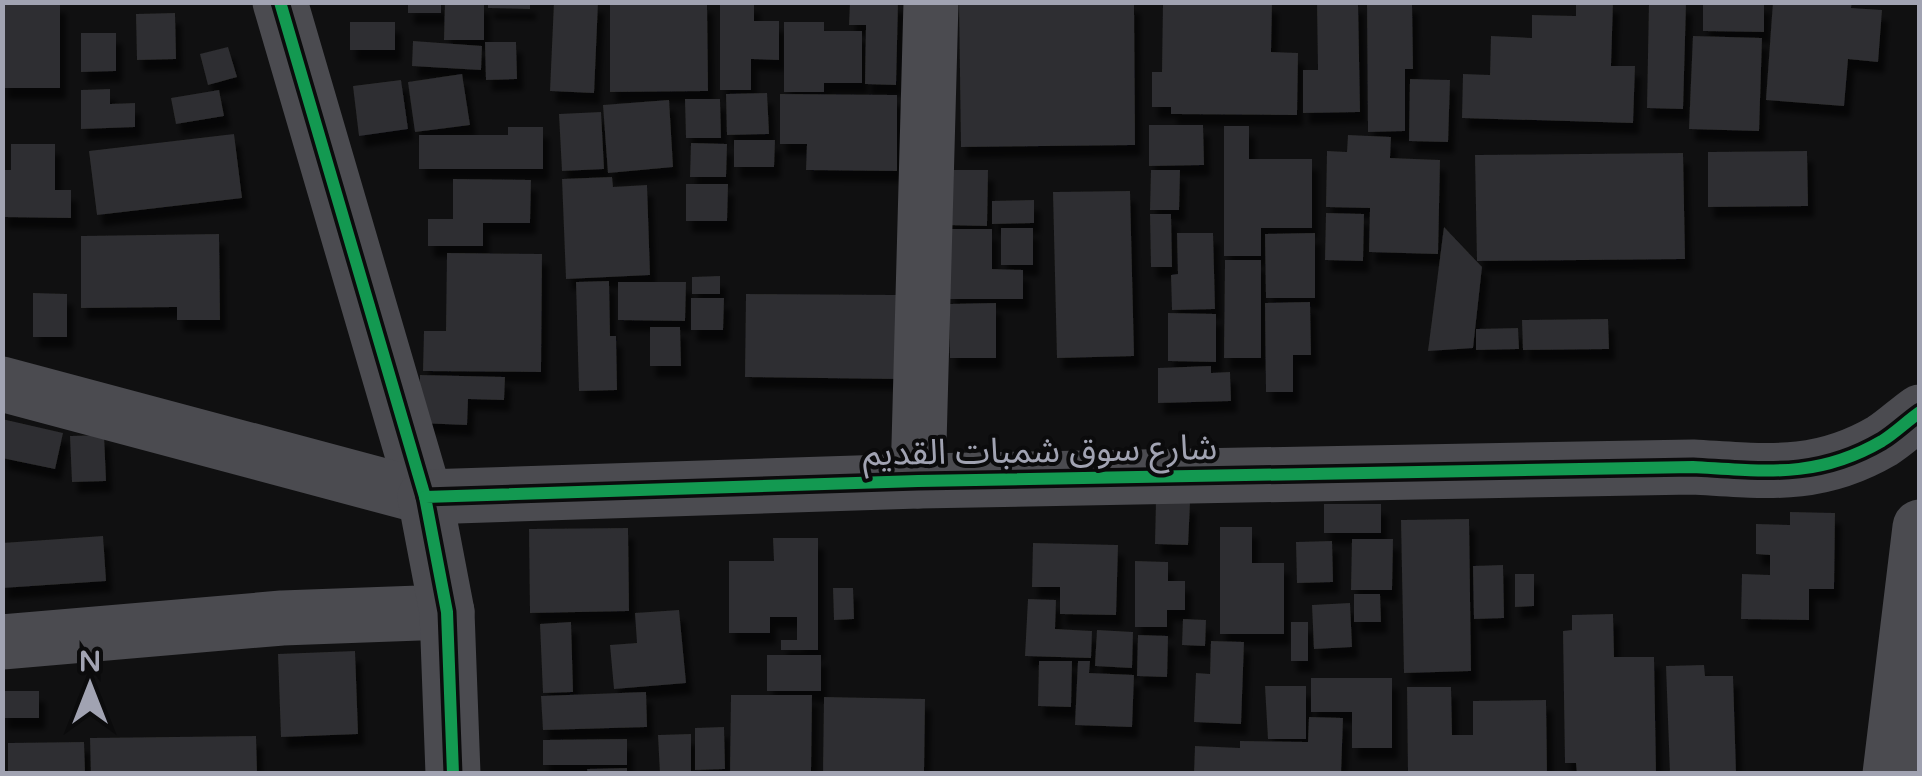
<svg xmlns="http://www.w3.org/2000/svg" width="1922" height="776" viewBox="0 0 1922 776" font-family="'Varela Round','Noto Sans Arabic',sans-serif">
<defs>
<filter id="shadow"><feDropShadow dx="6" dy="11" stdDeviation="2.5" flood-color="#0009"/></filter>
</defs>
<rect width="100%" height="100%" fill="#101011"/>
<g fill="#2e2e30" filter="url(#shadow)">
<rect x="2" y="2" width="58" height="86"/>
<rect x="408" y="2" width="33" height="11"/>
<polygon points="445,2 484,2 484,40 444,40"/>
<polygon points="488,2 530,2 530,9 488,8"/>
<polygon points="554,2 598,2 594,93 550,91"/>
<polygon points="610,2 707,2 708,91 610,92"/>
<polygon points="720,2 754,2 754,21 779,21 779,60 751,59 751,90 720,90"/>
<polygon points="850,2 898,2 896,85 865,84 866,25 849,25"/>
<polygon points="959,2 1134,2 1135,145 961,147"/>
<polygon points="1163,2 1272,2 1271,52 1298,53 1297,115 1171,114 1171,107 1152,107 1152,72 1162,72"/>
<polygon points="1317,2 1358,2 1360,112 1303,113 1303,70 1318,70"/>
<polygon points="1367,2 1412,2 1413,69 1405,69 1405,131 1368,132"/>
<polygon points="1576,2 1613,2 1611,66 1635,66 1633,123 1462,118 1463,74 1490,75 1491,36 1532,38 1532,15 1576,16"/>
<polygon points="1649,2 1686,3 1683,109 1647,108"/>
<polygon points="1703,2 1764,2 1764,32 1703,31"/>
<polygon points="1773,2 1852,2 1851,8 1882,10 1878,62 1848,59 1844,106 1766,100"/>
<polygon points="175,13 176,59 137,60 136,14"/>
<rect x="350" y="22" width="45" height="28"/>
<polygon points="784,22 824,22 824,31 862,31 862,83 824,83 824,92 784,92"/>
<polygon points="81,33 116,33 116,71 81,72"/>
<polygon points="1693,36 1762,38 1759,131 1689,129"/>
<polygon points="413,41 482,46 481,70 412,66"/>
<polygon points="485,42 516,42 517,79 486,80"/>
<polygon points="228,47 237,77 208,85 200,54"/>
<polygon points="462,74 470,125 415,132 408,82"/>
<polygon points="1410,79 1450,80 1448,142 1409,141"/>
<polygon points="401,80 408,129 359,136 353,86"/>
<polygon points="110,89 110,104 135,103 135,127 81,129 81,90"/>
<polygon points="219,90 224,116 176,124 171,98"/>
<polygon points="767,93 769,134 727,135 726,94"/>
<polygon points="780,94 897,95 897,171 806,170 807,144 780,144"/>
<polygon points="685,99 720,99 721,138 686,138"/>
<polygon points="669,100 673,167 608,173 603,105"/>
<polygon points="601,112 604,169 562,171 559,114"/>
<polygon points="1149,125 1203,125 1204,165 1149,166"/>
<polygon points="1224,126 1249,126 1249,159 1312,159 1312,228 1261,228 1261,256 1224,256"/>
<polygon points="508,127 543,127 543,169 419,169 419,135 508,135"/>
<polygon points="234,134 242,198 97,215 89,151"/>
<polygon points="1348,135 1391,137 1390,158 1440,160 1438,254 1369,252 1370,208 1326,207 1327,151 1347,152"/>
<polygon points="734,140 775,140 774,167 734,167"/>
<polygon points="691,143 727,144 726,177 690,177"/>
<polygon points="11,144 55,144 55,190 71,190 71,218 2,217 2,170 11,170"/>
<polygon points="1807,151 1808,206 1708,207 1708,152"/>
<polygon points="1683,153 1685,259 1477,261 1475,155"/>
<polygon points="945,170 988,170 987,226 945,225"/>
<polygon points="1151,170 1180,170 1179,210 1150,210"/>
<polygon points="612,177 613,187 647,185 650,275 566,279 562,179"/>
<polygon points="453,179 531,180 530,223 483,223 483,246 428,246 428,219 453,219"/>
<polygon points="686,184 728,184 727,221 686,221"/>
<polygon points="1130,191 1134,356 1057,358 1053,192"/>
<polygon points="1034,200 1034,223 992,224 992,201"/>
<polygon points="1326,213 1364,214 1363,261 1325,260"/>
<polygon points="1150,214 1171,214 1172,267 1151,267"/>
<polygon points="1444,227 1482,267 1473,348 1428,351"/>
<rect x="1001" y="228" width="32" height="37"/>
<polygon points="949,229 992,229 992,269 1023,270 1023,299 949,299"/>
<polygon points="1177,233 1213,233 1215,309 1172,310 1171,275 1178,274"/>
<polygon points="1315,233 1315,298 1266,298 1265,234"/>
<polygon points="219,234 220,320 177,320 177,307 81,308 81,236"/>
<polygon points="447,253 542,254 541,372 423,371 424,331 446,331"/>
<polygon points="1225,260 1261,260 1261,358 1224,358"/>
<polygon points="720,276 720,294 692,294 692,277"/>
<polygon points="609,281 610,336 616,336 617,390 579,391 576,282"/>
<polygon points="618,282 686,282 685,321 618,320"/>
<polygon points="33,293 67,294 67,337 33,337"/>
<polygon points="746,294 898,295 897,379 745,377"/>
<polygon points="691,298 724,298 723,330 691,330"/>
<polygon points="1310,302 1311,355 1293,355 1293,392 1266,392 1265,303"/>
<polygon points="996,303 996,358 950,358 949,304"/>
<polygon points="1168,313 1216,314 1216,362 1168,361"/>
<polygon points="1608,319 1609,349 1523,350 1522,320"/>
<polygon points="650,327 680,327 681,366 650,366"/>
<polygon points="1518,328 1519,349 1476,350 1476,329"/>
<polygon points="1211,366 1211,373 1230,372 1231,401 1158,403 1158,368"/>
<polygon points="420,375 505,377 504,400 468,399 467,425 419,423"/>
<polygon points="2,419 63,433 55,469 2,458"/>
<polygon points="104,435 106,481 72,482 70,436"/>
<polygon points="1156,501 1190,502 1188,545 1155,544"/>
<rect x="1324" y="504" width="57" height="29"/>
<polygon points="1790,512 1835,513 1834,589 1809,589 1809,620 1741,619 1742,574 1770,575 1770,555 1756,554 1756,524 1790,525"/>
<polygon points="1469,519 1471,671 1404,673 1401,520"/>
<polygon points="1220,527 1252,527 1252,563 1284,563 1284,634 1220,634"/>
<polygon points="628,528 629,611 530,613 529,529"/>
<polygon points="103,536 106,581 2,588 2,543"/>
<polygon points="773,538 818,538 818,650 781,650 781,640 797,640 797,617 770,617 770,633 729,633 729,561 774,561"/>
<polygon points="1352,539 1393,539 1392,590 1351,590"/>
<polygon points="1332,541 1333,582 1297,583 1296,542"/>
<polygon points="1033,543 1118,545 1116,615 1060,614 1060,587 1032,587"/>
<polygon points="1135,561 1168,562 1168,581 1185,581 1185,610 1167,610 1167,627 1135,627"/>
<polygon points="1503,565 1504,618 1474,619 1473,566"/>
<polygon points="1515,574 1534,574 1534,606 1515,607"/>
<polygon points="833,588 853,588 854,619 834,620"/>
<polygon points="1354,594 1380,594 1381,622 1354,622"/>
<polygon points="1028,599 1056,600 1055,629 1092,631 1091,658 1025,656"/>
<polygon points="1350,603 1352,647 1314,649 1312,605"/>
<polygon points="679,610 686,683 614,689 610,645 637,643 635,613"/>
<polygon points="1613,614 1614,657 1654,657 1656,774 1577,774 1576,763 1565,763 1563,631 1572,630 1572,615"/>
<polygon points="1183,619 1206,620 1205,646 1182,645"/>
<polygon points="571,622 573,692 543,693 540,624"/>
<rect x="1291" y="622" width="17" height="39"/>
<polygon points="1097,630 1133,632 1132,668 1095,666"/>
<polygon points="1138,635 1168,636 1167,677 1137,676"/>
<polygon points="1211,641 1244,642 1241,724 1194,722 1196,673 1210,674"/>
<polygon points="355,651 358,734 281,737 278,654"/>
<rect x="767" y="655" width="54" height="36"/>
<polygon points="1039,661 1072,661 1071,707 1038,706"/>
<polygon points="1078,661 1090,661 1089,673 1134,675 1132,727 1075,725"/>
<polygon points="1704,665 1705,676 1733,676 1736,774 1670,774 1666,666"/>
<polygon points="1311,678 1392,678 1392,748 1352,748 1352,712 1311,712"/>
<polygon points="1265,686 1306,686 1306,739 1268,739"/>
<polygon points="1407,687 1451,687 1452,735 1473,735 1473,701 1546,700 1547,774 1408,774"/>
<rect x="2" y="691" width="37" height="27"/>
<polygon points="646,692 647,727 543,730 541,696"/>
<polygon points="731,695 812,695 811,774 730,774"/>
<polygon points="824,697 925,699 924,774 823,774"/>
<polygon points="1309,717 1343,718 1341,774 1194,774 1195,746 1240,748 1240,741 1308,742"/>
<polygon points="724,727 725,769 695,770 695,728"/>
<polygon points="691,734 691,774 660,774 658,735"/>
<polygon points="256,736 257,774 91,774 90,738"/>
<polygon points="627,739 627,765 543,765 543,740"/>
<polygon points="84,742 85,774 8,774 8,743"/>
<polygon points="627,768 627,774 588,774 587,769"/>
</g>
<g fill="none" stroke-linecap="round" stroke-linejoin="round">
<g stroke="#4b4b50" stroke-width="55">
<polyline points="280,2 425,497"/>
<polyline points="2,384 425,497"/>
<polyline points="918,481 931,2"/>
<polyline points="2,642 282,618 447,612"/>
<path d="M 453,774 L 447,612 L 425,497 L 918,481 L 1693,467 C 1765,471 1817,479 1882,441 C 1895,433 1907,421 1920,412"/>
<polyline points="1890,774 1920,527"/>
</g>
<g stroke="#0b0b0c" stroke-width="19">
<g id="cycleway">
<polyline points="280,2 425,497"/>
<path d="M 453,774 L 447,612 L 425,497 L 918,481 L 1693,467 C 1765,471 1817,479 1882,441 C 1895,433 1907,421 1920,412"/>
</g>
</g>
<use href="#cycleway" stroke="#139951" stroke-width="12"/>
</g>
<g text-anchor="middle" stroke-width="8" stroke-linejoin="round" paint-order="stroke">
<g font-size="35" fill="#a1a3b2" stroke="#0b0b0c">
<text transform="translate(1040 450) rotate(-1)" y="12">شارع سوق شمبات القديم</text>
</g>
</g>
<rect width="1922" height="776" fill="none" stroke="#a1a3b2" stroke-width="10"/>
<g transform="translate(90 686)" stroke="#0b0b0c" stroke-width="8" paint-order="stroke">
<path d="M0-8L18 38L0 25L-18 38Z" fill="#a1a3b2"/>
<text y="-15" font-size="28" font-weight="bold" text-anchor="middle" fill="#a1a3b2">N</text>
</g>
</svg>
